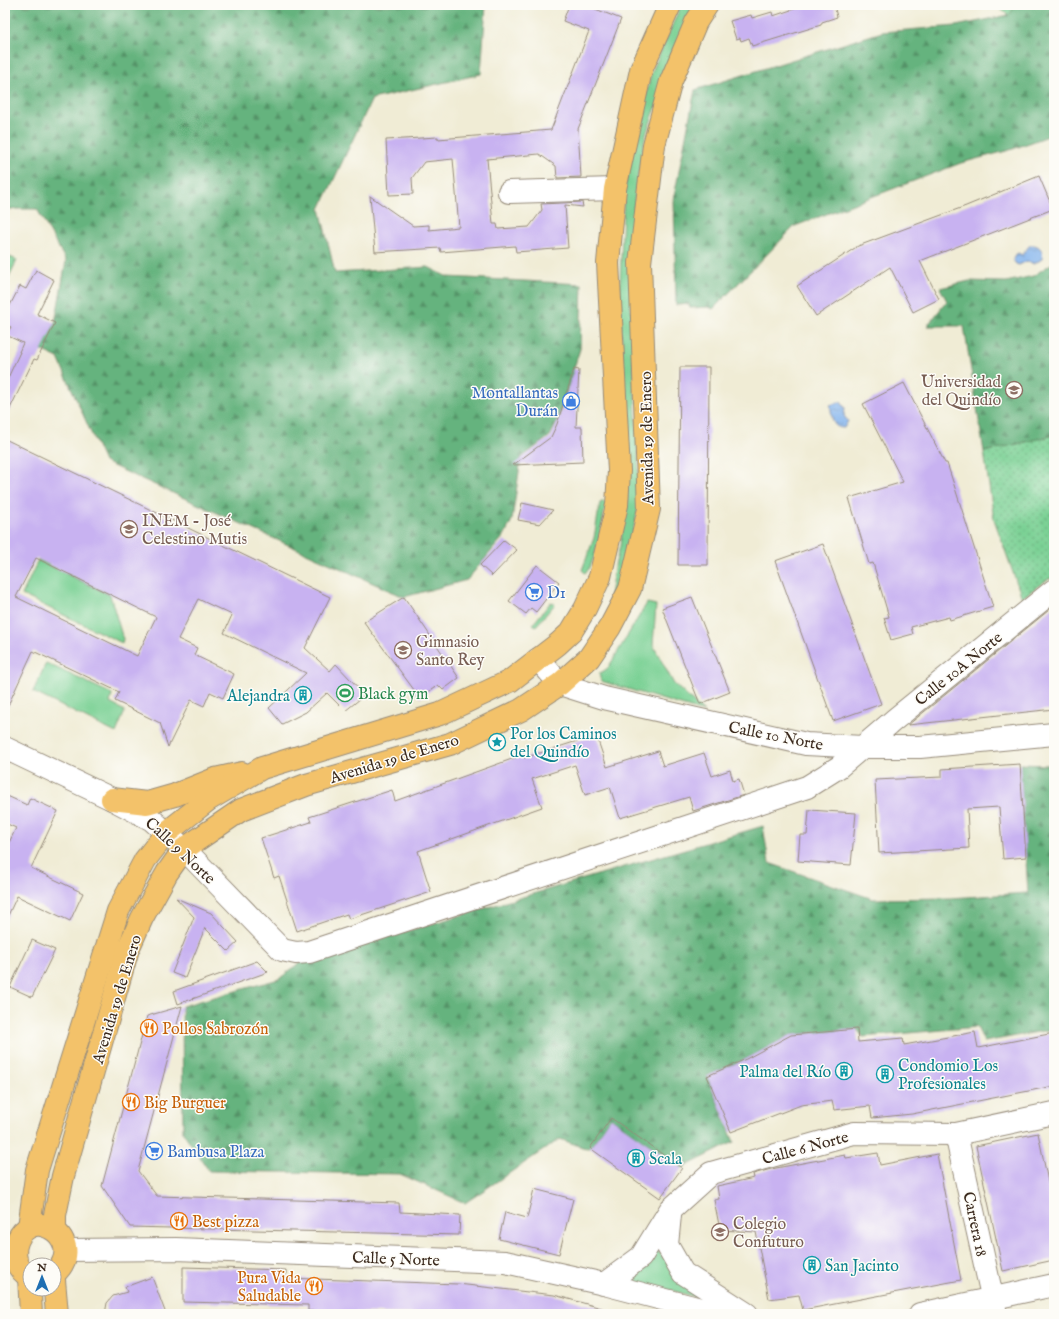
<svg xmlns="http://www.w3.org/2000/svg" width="1059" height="1319" viewBox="0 0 1059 1319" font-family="'IM FELL English',serif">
<defs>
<pattern id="grass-dots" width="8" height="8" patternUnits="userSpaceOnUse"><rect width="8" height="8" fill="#7cd195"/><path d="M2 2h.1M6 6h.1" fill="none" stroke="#67aa79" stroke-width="1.8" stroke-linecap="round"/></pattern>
<pattern id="forest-firs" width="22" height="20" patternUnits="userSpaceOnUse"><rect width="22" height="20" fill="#65b37e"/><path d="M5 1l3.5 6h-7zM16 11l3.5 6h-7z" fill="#549267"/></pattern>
<pattern id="water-ripples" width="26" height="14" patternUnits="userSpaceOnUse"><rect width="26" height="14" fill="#81b2ed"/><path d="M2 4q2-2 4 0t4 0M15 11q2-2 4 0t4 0" fill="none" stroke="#6b91bf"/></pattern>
</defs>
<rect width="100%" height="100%" fill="#fdfcf7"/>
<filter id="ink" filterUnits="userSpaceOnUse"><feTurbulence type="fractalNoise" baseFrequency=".025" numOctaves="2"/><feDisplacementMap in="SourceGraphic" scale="8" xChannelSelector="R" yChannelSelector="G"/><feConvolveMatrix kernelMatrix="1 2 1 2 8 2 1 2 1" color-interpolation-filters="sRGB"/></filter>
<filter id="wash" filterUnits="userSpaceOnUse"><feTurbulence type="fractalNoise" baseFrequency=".012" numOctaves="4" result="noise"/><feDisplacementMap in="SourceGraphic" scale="16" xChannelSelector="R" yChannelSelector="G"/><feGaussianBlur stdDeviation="0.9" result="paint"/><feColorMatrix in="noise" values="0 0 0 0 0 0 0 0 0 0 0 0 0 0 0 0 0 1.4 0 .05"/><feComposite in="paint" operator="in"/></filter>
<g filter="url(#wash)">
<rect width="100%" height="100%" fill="#f0ecd5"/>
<g fill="url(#grass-dots)" stroke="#5c7e5a">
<polygon points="5,255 17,260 5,285"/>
<polygon points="1054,435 1054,577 1045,581 1022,598 994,519 984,452"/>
</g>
<g fill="url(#forest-firs)" stroke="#506e4e">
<polygon points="5,5 486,5 481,74 372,99 320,209 335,273 428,267 448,277 582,284 580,349 556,424 550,436 521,458 512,520 504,536 467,580 404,597 104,462 58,358 41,350 55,323 66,261 37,209 5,209"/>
<polygon points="1016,5 1054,5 1054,134 1010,150 961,163 795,226 713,309 709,307 690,308 689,304 676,305 674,197 695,90 882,32 956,26 1009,15"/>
<polygon points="1054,262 1054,435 984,452 964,326 927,326 947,301 940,288 969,281 1006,282 1033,276"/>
<polygon points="1020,764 1048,765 1054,829 1054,1029 984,1042 977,1027 863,1037 857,1029 791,1035 746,1059 707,1076 734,1142 682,1168 611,1118 590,1148 585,1148 560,1139 465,1203 400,1174 209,1171 183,1132 182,1006 279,979 299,963 763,826 769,863 873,899 950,898 1028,893"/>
</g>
<g fill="#7cd195" stroke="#5c7e5a">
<polygon points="681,5 695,5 646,134 635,190 630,284 640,500 620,588 607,616 614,569 620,546 627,500 620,284 624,190 651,74"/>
<polygon points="994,5 1016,5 1009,15"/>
<path d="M 604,501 L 606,504 C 603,517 595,568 585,573 L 582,570 L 594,538 L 600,503 Z"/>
<polygon points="38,560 110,595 123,639 122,643 22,595"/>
<polygon points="551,602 555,604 536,626 533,624"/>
<polygon points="647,603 656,605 653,645 674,684 704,712 601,681 599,674 608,668"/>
<polygon points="46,663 112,694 110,703 125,711 116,733 33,692"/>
<path d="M 656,1250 L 660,1253 L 711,1301 L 632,1280 L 632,1277 C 647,1270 651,1265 656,1250 Z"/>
</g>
<g fill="url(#water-ripples)" stroke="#5e6e86">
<path d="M 1030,245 C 1039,244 1044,250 1042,259 L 1034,264 L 1027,261 L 1019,265 L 1016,264 L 1013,260 L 1014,256 L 1018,253 L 1022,255 Z"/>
<path d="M 841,402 L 845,408 L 844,416 L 848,421 L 844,428 C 830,428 833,416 830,405 Z"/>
</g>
<g id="blocks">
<g fill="#c8b2f1" fill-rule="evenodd">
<polygon points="569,5 585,5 621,19 578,129 581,177 557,178 556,166 539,154 487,159 493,224 497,224 498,229 529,227 542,210 541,204 582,202 583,207 565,205 568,248 516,252 515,246 441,252 440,248 375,252 370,196 413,226 429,225 429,230 459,227 453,159 424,162 412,178 413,194 389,195 386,140 438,137 438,139 551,130 589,31 563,21"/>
<polygon points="806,5 834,5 837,17 822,22 821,25 752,46 749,38 741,41 740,38 736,39 730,21 751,15 752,18 772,12 773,16"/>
<polygon points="1039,176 1053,209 920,261 939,299 913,312 890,267 816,316 797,286 858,246 966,206"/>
<polygon points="36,270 54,280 37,314 55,323 37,360 34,359 5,419 5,384 20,352 19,352 23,343 6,335 11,327 5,324 5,315 20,286 26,289"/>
<polygon points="680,367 709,367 708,565 678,565"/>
<polygon points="574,369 579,370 576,427 582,427 583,462 513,465 551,437 557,424"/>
<polygon points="904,383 945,463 947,463 993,607 950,620 949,617 911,627 913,634 891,640 884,618 889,617 873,563 869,564 849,498 903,482 863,404"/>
<path d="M 5,439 L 330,597 L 305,648 L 330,671 L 336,664 L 365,695 L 345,711 L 327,693 L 306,712 L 282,724 L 269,708 L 306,673 L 224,633 L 232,615 L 198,599 L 178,639 L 197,648 L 194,655 L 234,674 L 223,698 L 210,692 L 204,706 L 191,700 L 168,747 L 160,723 L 115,701 L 119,692 L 33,651 L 5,712 ZM 36,558 L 156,617 L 137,656 L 16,597 Z"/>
<polygon points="522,503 553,510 540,524 518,520"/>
<polygon points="504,540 517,550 492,576 480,565"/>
<polygon points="823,544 881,704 833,721 775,561"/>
<polygon points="537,565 559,582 536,612 531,608 526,614 509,601"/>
<polygon points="404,597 459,678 443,690 438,685 420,698 364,622"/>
<polygon points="692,597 730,692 700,704 662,608"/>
<polygon points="1054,606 1054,709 908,725"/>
<polygon points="596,735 607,767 658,751 663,766 704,753 712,776 730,770 733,781 739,779 744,795 693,811 689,797 620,818 610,787 585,795 575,765 532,779 542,807 418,851 431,892 349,919 347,914 297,931 279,876 274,878 261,838 311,822 309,817 392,790 395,801 523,755 524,758"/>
<polygon points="1020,764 1026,857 1003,859 999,807 967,809 969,848 879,853 875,780 942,777 942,769"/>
<polygon points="5,795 27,805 30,798 58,811 31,868 83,893 70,921 17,896 5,922 5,851 16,828 5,823"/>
<polygon points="809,810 856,813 851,865 798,861 800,835 807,835"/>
<polygon points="176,898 211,913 238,942 228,951 205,928 185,978 172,973 194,917"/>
<polygon points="32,940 55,950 32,997 10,987"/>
<polygon points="257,961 268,972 178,1004 174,991"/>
<polygon points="182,1006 138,1171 157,1196 399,1203 400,1212 460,1215 459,1235 130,1227 102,1186 147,1016"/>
<polygon points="857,1029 858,1042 903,1038 904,1045 975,1032 978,1048 1054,1033 1054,1086 912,1114 872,1118 870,1106 834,1110 832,1101 801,1105 731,1132 707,1076 746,1059 791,1035"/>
<polygon points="611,1118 682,1168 660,1198 590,1148"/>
<polygon points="1038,1133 1051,1196 1054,1196 1054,1260 1003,1271 976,1146"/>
<polygon points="878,1153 880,1165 937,1154 961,1280 803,1310 799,1295 769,1299 756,1232 720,1230 714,1200 719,1199 717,1186 754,1178 753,1174 771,1169 845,1155 846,1158"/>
<polygon points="534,1189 573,1199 559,1254 499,1239 505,1212 527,1218"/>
<polygon points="183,1267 286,1270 286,1278 458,1284 554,1295 605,1309 604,1314 422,1314 308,1311 308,1305 183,1302"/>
<polygon points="152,1277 166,1314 105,1314 107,1303 113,1296 127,1292 125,1287"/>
</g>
</g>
</g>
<g filter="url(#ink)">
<use href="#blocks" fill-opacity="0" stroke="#968b7a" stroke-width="1"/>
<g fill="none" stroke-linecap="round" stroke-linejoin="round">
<g stroke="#968b7a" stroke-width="24">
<g id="minor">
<polyline points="509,192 615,189"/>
<polyline points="538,659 560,684 604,698 806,744 863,747 920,747 1054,734"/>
<polyline points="5,748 112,799 152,820 184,849 282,950 296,953 309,952 807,787 839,767 894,720 1054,590"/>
<polyline points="956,1134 996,1314"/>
<polyline points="670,1215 667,1245 683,1273 747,1314"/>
<polyline points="66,1250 176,1249 505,1262 604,1284 720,1314"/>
<polyline points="604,1284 641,1257 670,1210 711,1173 854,1133 956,1134 1054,1113"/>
<polyline points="920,1314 1054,1285"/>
</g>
</g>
<g stroke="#968b7a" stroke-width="24">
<g id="major">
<polyline points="112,799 147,803 175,795 215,779 242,773"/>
<polyline points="29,1227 37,1170 118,911 145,860 166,833 208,800 262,768 440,714 510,681 558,644 571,632 585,609 600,577 617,505 619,471 608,263 615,189 641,70 670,5"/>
<polyline points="55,1230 55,1215 63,1176 128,949 142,918 167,873 184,849 241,810 306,785 450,744 521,710 560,684 589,658 610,627 630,589 649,509 640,263 654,145 671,81 696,22 707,5"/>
<polyline points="29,1277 31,1314"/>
<path d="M 30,1277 C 0,1261 20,1212 50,1228 C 58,1232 63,1238 65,1247 C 67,1258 62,1267 54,1274"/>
<polyline points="54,1280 57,1314"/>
</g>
</g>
<use href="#minor" stroke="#fff" stroke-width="22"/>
<use href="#major" stroke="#f3c26a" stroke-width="22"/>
</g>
</g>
<defs>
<g id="university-ring" transform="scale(0.9)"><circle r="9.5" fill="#fdfcf7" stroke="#8d6e63" stroke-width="1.5"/><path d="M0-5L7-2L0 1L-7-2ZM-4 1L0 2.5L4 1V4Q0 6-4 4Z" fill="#8d6e63"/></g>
<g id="shop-ring" transform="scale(0.9)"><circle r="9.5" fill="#fdfcf7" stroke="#3f7fe0" stroke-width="1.5"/><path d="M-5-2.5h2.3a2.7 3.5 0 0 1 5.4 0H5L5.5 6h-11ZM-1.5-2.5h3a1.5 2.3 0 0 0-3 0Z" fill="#3f7fe0"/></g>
<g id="school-ring" transform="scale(0.9)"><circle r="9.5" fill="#fdfcf7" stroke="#8d6e63" stroke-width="1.5"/><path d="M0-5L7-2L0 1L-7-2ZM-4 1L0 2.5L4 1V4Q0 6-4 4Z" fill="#8d6e63"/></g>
<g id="supermarket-ring" transform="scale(0.9)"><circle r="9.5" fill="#fdfcf7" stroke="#3f7fe0" stroke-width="1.5"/><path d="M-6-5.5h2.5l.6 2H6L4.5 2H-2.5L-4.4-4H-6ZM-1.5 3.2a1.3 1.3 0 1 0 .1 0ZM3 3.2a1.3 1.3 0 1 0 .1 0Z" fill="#3f7fe0"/></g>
<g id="stadium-ring" transform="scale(0.9)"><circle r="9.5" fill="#fdfcf7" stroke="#2e9e5b" stroke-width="1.5"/><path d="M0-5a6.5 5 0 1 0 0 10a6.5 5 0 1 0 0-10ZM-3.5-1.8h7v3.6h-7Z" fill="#2e9e5b"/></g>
<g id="building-ring" transform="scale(0.9)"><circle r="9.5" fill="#fdfcf7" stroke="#0f9aa8" stroke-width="1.5"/><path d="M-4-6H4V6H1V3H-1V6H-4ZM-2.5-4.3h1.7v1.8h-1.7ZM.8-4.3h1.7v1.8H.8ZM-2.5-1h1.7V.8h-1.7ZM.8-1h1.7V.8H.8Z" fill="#0f9aa8"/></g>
<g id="sight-ring" transform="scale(0.9)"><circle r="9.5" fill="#fdfcf7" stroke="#0f9aa8" stroke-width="1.5"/><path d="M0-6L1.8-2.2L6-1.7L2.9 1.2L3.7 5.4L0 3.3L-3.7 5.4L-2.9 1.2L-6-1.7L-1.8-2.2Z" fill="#0f9aa8"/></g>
<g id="restaurant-ring" transform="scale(0.9)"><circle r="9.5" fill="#fdfcf7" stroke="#e8710a" stroke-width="1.5"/><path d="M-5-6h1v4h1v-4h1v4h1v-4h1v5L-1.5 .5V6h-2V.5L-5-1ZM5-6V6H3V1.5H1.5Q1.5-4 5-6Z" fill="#e8710a"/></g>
</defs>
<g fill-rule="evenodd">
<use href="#university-ring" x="1014" y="390"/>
<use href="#shop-ring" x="571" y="401"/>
<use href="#school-ring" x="129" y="529"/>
<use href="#supermarket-ring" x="534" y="592"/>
<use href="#university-ring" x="403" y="650"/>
<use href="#stadium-ring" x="345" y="693"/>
<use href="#building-ring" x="303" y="695"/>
<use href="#sight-ring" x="497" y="742"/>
<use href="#restaurant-ring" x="149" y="1028"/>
<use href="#building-ring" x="844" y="1071"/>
<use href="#building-ring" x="885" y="1074"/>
<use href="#restaurant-ring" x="131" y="1102"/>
<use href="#supermarket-ring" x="154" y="1151"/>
<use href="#building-ring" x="636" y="1158"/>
<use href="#restaurant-ring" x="179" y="1221"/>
<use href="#school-ring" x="720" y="1232"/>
<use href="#building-ring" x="812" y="1265"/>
<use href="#restaurant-ring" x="314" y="1286"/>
</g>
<g text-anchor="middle" stroke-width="3" stroke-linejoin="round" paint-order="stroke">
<g font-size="16" fill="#785e54" stroke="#fdfcf7" text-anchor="start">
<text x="1001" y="387" text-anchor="end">Universidad<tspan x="1001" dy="18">del Quindío</tspan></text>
<text x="142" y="526">INEM - José<tspan x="142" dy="18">Celestino Mutis</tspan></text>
<text x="416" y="647">Gimnasio<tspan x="416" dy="18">Santo Rey</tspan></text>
<text x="733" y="1229">Colegio<tspan x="733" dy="18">Confuturo</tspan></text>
</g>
<g font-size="16" fill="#366cbe" stroke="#fdfcf7" text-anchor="start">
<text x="558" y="398" text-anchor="end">Montallantas<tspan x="558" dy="18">Durán</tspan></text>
<text x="547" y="598">D1</text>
<text x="167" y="1157">Bambusa Plaza</text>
</g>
<g font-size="16" fill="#3b2a1e" stroke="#fdfcf7">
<text transform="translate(646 438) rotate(-91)" y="6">Avenida 19 de Enero</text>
<text transform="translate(958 668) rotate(-39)" y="6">Calle 10A Norte</text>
<text transform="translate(776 735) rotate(11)" y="6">Calle 10 Norte</text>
<text transform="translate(394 758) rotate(-17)" y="6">Avenida 19 de Enero</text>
<text transform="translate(181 850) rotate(43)" y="6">Calle 9 Norte</text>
<text transform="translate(116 999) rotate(-73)" y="6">Avenida 19 de Enero</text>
<text transform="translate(805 1147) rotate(-15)" y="6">Calle 6 Norte</text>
<text transform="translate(976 1224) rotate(78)" y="6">Carrera 18</text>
<text transform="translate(396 1258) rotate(2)" y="6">Calle 5 Norte</text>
</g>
<g font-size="16" fill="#27864d" stroke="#fdfcf7" text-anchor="start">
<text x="358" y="699">Black gym</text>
</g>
<g font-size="16" fill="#0d838f" stroke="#fdfcf7" text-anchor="start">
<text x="290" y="701" text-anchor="end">Alejandra</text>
<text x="510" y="739">Por los Caminos<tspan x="510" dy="18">del Quindío</tspan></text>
<text x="898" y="1071">Condomio Los<tspan x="898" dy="18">Profesionales</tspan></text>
<text x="831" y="1077" text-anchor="end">Palma del Río</text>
<text x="649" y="1164">Scala</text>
<text x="825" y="1271">San Jacinto</text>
</g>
<g font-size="16" fill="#c56008" stroke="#fdfcf7" text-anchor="start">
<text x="162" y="1034">Pollos Sabrozón</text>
<text x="144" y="1108">Big Burguer</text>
<text x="192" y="1227">Best pizza</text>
<text x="301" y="1283" text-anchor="end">Pura Vida<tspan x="301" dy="18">Saludable</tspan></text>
</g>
</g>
<rect width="1059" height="1319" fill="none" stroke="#fdfcf7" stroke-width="20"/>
<g transform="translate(42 1277)"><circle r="19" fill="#fdfcf7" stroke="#afa8a0"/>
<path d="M0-3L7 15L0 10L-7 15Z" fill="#1f6fb2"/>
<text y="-6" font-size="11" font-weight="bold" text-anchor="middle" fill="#3b2a1e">N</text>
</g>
</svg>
